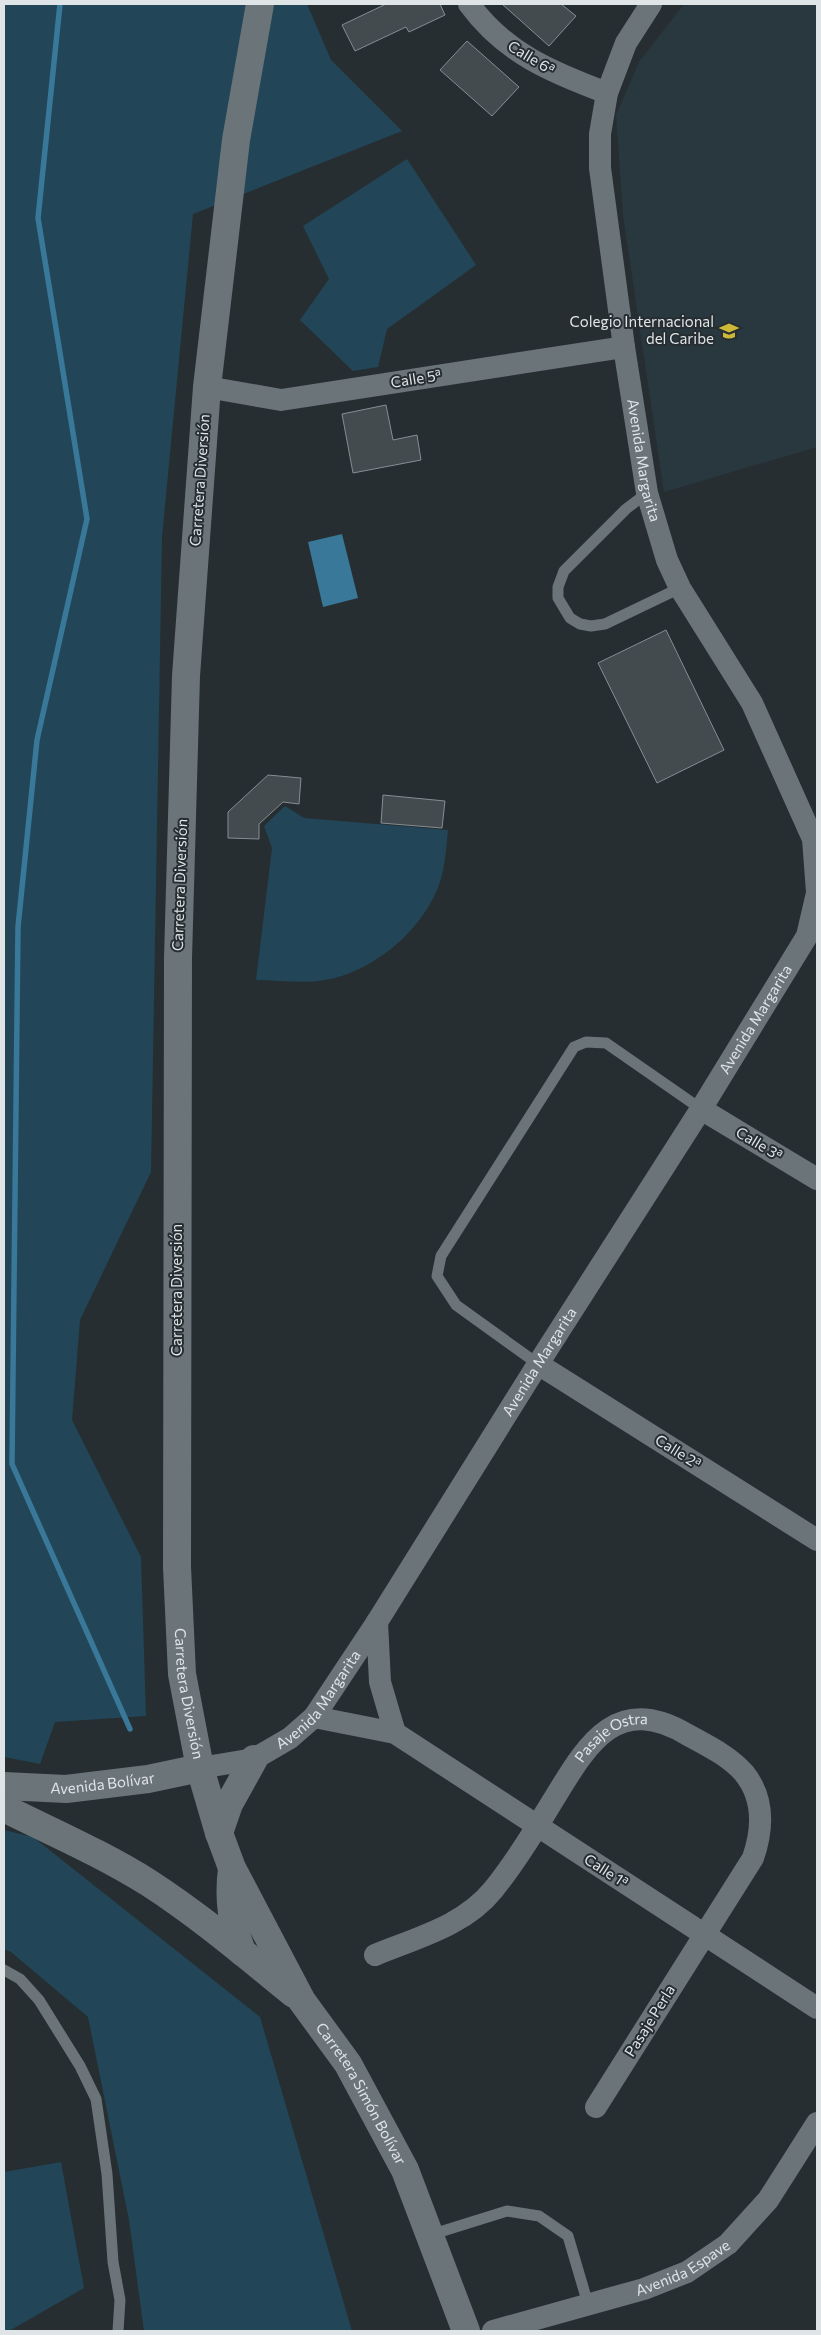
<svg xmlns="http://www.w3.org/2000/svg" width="821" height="2335" viewBox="0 0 821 2335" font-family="Commissioner,sans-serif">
<rect width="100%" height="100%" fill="#262e32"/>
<polygon fill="#29373f" points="684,4 817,4 817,447 664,492 623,215 616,115 639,62"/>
<g fill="#224657">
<polygon points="4,4 307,4 331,60 402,131 193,214 162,537 151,1172 80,1320 72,1420 141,1557 146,1716 55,1722 40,1764 4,1757"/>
<polygon points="407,159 476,265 387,329 378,367 353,371 300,320 329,279 303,226"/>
<path d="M 285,806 L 304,818 L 448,830 C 446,850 445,871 437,890 C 418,934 372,972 325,980 C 304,984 278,980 256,980 L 272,848 L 264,826 Z"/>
<polygon points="4,1830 33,1837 260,2017 352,2331 144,2331 129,2220 88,2017 11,1952 4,1949"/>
<polygon points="61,2162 84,2288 9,2331 4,2331 4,2172"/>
</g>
<polygon fill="#397898" points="342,534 358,598 323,607 308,542"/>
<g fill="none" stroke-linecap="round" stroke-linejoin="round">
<polyline stroke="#397898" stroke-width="5.5" points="60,4 38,218 87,519 37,740 18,927 12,1464 130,1729"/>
</g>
<g fill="#434b4f" stroke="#858e93">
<polygon points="386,4 440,4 445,15 409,32 406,27 355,51 342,25"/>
<polygon points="502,4 561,4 576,16 549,46"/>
<polygon points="467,41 519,87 492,116 440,70"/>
<polygon points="386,405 393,440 417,435 421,460 353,473 342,414"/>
<polygon points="666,630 724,750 657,783 598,663"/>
<polygon points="268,775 301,778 299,804 283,802 259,824 259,839 228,838 228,812"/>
<polygon points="383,795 445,801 442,828 381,823"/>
</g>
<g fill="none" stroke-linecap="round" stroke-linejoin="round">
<g stroke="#6b7479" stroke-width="11">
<polyline points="647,493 626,509 564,571 558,587 558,598 570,618 580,624 591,626 605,624 680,588"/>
<polyline points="538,1364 456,1305 437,1276 441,1256 574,1047 586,1042 606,1043 701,1109"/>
<polyline points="4,1970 20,1979 39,2000 80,2066 96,2099 107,2174 113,2262 120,2300 118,2331"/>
<polyline points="430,2235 507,2211 539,2216 568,2236 588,2304"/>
</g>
<g stroke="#6b7479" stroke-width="22">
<path d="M 469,4 C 505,53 551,72 607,93"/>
<path id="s1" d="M 651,4 L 626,43 L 607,93 L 600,134 L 600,168 L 624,347 L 647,493 L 667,560 L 680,588 L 752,703 L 813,839 L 817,892"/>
<polyline points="207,387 281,400 624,347"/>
<polyline points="701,1109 817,1179"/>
<polyline points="538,1364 817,1540"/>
<polyline points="377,1622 380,1682 395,1733"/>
<polyline points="314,1717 395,1733 817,2008"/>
<path id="s2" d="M 200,1768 L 254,1759 L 290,1738 L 314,1717 L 377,1622 L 538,1364 L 701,1109 L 807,936 L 817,893"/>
<path id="s3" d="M 375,1955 C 416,1938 464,1926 493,1890 C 515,1863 534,1832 552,1802 C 586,1747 615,1691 688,1735 C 708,1746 729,1756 744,1773 C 765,1799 763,1829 753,1858 L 596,2107"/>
<path id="s4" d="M 493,2331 L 644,2289 L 687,2272 L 728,2244 L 768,2200 L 817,2123"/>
</g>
<g stroke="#6b7479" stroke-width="28">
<path id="s5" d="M 260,4 L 236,140 L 207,387 L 186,676 L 178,958 L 177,1567 L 182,1674 L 200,1768 L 219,1833 L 232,1868 L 302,2001 L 348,2064 L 405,2170 L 466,2331"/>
<path id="s6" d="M 4,1786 L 66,1789 L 148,1779 L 200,1768"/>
<path d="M 4,1808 C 52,1832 103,1854 149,1883 C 200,1916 247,1956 294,1994"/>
<polyline points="219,1833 229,1804 254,1759"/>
<path d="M 232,1869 C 228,1899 232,1924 242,1952"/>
</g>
</g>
<defs>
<g id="school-bare" transform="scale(1.5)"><path d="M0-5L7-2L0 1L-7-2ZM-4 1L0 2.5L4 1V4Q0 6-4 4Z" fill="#ceb837" stroke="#262e32" stroke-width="2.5" paint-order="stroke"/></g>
</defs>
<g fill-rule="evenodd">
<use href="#school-bare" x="729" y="331"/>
</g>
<g text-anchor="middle" stroke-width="4" stroke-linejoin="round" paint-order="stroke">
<g font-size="15" fill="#dfe4e7" stroke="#262e32">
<text transform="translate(531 58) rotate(31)" y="5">Calle 6ª</text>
<text transform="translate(416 379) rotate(-9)" y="5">Calle 5ª</text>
<text dy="5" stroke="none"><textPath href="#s1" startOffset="471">Avenida Margarita</textPath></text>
<text transform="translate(200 480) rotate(-86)" y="5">Carretera Diversión</text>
<text transform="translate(180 885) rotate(-88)" y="5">Carretera Diversión</text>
<text dy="5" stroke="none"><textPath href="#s2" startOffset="954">Avenida Margarita</textPath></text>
<text transform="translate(759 1144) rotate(31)" y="5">Calle 3ª</text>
<text transform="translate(177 1290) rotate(-90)" y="5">Carretera Diversión</text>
<text dy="5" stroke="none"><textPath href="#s2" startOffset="549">Avenida Margarita</textPath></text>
<text transform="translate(678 1452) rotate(32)" y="5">Calle 2ª</text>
<text dy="5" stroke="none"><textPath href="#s5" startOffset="1695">Carretera Diversión</textPath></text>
<text dy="5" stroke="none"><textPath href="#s2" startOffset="144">Avenida Margarita</textPath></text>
<text dy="5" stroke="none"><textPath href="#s3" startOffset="334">Pasaje Ostra</textPath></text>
<text dy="5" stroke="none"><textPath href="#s6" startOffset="99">Avenida Bolívar</textPath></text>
<text transform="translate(606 1871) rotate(33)" y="5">Calle 1ª</text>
<text transform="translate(650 2021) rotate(-58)" y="5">Pasaje Perla</text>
<text dy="5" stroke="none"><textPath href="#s5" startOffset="2136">Carretera Simón Bolívar</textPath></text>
<text dy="5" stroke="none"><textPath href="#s4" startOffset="201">Avenida Espave</textPath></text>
</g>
<g font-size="15" fill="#dfe4e7" stroke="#262e32" text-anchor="end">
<text x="714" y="327">Colegio Internacional<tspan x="714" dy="17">del Caribe</tspan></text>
</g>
</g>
<rect width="821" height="2335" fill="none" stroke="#dfe4e7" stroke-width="10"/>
</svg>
